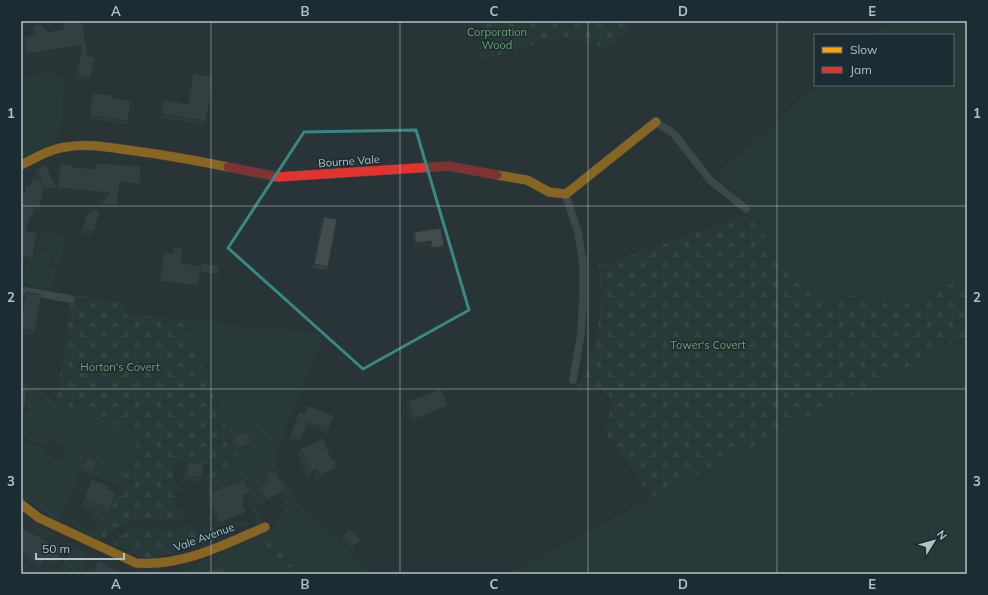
<svg xmlns="http://www.w3.org/2000/svg" width="988" height="595" viewBox="0 0 988 595" font-family="Mulish,sans-serif">
<defs>
<pattern id="forest-firs" width="22" height="20" patternUnits="userSpaceOnUse"><rect width="22" height="20" fill="#27403a"/><path d="M5 1l3.5 6h-7zM16 11l3.5 6h-7z" fill="#445a55"/></pattern>
<pattern id="garden-dots" width="8" height="8" patternUnits="userSpaceOnUse"><rect width="8" height="8" fill="#27403a"/><path d="M2 2h.1M6 6h.1" fill="none" stroke="#445a55" stroke-width="1.8" stroke-linecap="round"/></pattern>
</defs>
<rect width="100%" height="100%" fill="#283437"/>
<g fill="#27403a">
<path d="M 889,21 L 967,21 L 967,276 L 919,300 L 902,304 L 900,308 C 888,304 863,293 851,295 C 841,298 841,306 828,303 L 806,280 L 800,280 L 748,215 L 718,173 L 817,85 L 953,85 L 953,35 L 873,35 Z"/>
<polygon points="46,73 54,73 62,76 64,79 62,105 63,114 61,129 57,142 21,157 21,77"/>
<polygon points="32,225 66,237 60,271 38,230 31,227"/>
<polygon points="28,234 39,236 52,261 52,266 56,268 52,289 22,283 25,265 31,263 33,251 36,251 38,245 35,244"/>
<polygon points="185,319 324,334 280,448 241,400 226,424"/>
<polygon points="967,336 967,574 507,574 652,498"/>
<polygon points="309,511 357,557 372,574 299,574 277,545 271,540 281,570 274,574 183,574 182,572 198,567 197,564"/>
<path d="M 34,524 L 58,536 C 50,543 35,534 34,524 Z"/>
</g>
<g fill="url(#forest-firs)">
<polygon points="481,21 635,21 610,49 561,36 479,61"/>
<path d="M 748,215 L 800,280 L 805,279 L 828,303 C 839,305 845,297 856,294 L 900,308 L 902,304 L 919,300 L 967,276 L 967,336 L 652,498 L 607,435 L 605,425 L 612,408 L 610,397 L 599,388 L 590,388 L 577,394 L 575,391 C 597,348 605,314 598,266 Z"/>
<path d="M 72,294 L 125,303 L 124,314 L 185,319 L 241,466 L 215,476 L 210,484 L 207,485 L 204,479 L 209,471 L 211,466 L 177,460 C 174,477 170,482 186,493 L 186,495 L 177,492 L 173,506 L 187,510 C 180,532 161,518 144,519 C 135,520 125,523 118,528 C 111,532 107,538 99,539 L 135,449 L 56,402 Z"/>
<path d="M 244,519 L 247,525 L 209,541 L 150,560 L 110,543 C 118,537 128,530 138,528 C 156,524 175,537 189,523 L 195,531 L 211,525 L 219,529 Z"/>
<polygon points="271,540 277,545 299,574 274,574 280,569 263,544"/>
</g>
<g fill="url(#garden-dots)">
<path d="M 21,376 L 56,402 L 141,434 L 99,539 L 71,524 L 74,521 C 81,521 84,526 88,532 L 94,533 L 97,529 L 92,518 L 94,512 L 107,517 L 119,486 L 92,474 L 95,466 L 85,462 L 58,522 L 27,500 L 21,494 L 21,440 L 47,449 L 45,455 L 57,458 L 58,460 L 62,457 L 64,445 L 49,441 L 48,446 L 21,437 L 29,394 L 21,392 Z"/>
<path d="M 241,400 L 280,448 L 274,464 L 298,500 L 309,511 L 274,528 L 272,526 C 293,502 284,498 264,478 L 268,486 L 265,502 L 256,507 L 263,521 L 258,523 L 239,485 L 207,497 L 209,485 L 213,477 L 240,466 L 226,424 Z"/>
<path d="M 76,547 L 88,553 L 82,565 L 95,570 L 93,574 L 45,574 L 48,569 L 54,571 C 61,568 66,562 70,555 L 68,554 Z"/>
<polygon points="21,560 29,565 28,567 41,574 21,574"/>
</g>
<g fill="none" stroke-linecap="round" stroke-linejoin="round">
<g stroke="#464f52" stroke-width="8">
<g id="lane">
<polyline points="656,122 674,134 710,180 746,209"/>
<polyline points="566,196 578,232 583,264 583,299 581,333 573,380"/>
<polyline points="21,290 71,299"/>
</g>
</g>
<g stroke="#464f52" stroke-width="10">
<g id="slow">
<path d="M 21,165 C 35,158 50,149 66,147 C 89,143 112,148 135,151 C 167,155 198,161 228,167"/>
<polyline points="497,175 527,180 549,192 566,194 656,122"/>
<path d="M 21,504 L 39,518 L 136,563 C 181,567 224,545 265,527"/>
</g>
</g>
<g stroke="#464f52" stroke-width="10">
<polyline id="jam" points="228,167 278,177 449,166 497,175"/>
</g>
<use href="#lane" stroke="#586165" stroke-width="7"/>
<use href="#slow" stroke="#ff9f0a" stroke-width="9"/>
<use href="#jam" stroke="#e5322d" stroke-width="9"/>
</g>
<g fill="#394143">
<polygon points="63,21 82,21 91,77 90,80 75,78 81,49 26,58 23,40 24,37 33,35 33,32 34,28 48,32 63,29 62,24"/>
<polygon points="193,73 206,121 205,125 160,118 162,103 163,100 188,104 192,77"/>
<polygon points="93,93 111,98 128,121 127,125 89,119 92,96"/>
<polygon points="60,163 73,167 94,169 96,163 138,189 120,187 117,205 116,210 98,207 105,198 56,193 57,190 55,193 44,192 43,190 38,211 34,210 26,231 33,258 31,262 24,260 21,274 21,195 24,194 26,185 30,186 32,178 38,179 35,173 37,169 57,189 59,168"/>
<polygon points="100,214 99,218 97,220 92,236 81,233 86,215"/>
<polygon points="324,217 328,267 327,270 313,268 322,220"/>
<polygon points="441,228 442,250 431,251 430,245 415,247 413,236 414,232"/>
<polygon points="174,247 181,263 200,266 201,263 217,279 199,276 198,286 197,290 159,285 162,255 164,252 172,253"/>
<polygon points="26,292 35,331 33,335 21,333 21,314 24,296"/>
<polygon points="408,401 448,406 446,410 413,423 406,405"/>
<polygon points="299,412 304,414 334,416 327,434 307,425 299,443 289,439"/>
<polygon points="234,436 250,446 236,451 232,440"/>
<polygon points="300,449 335,466 333,475 317,482 314,476 308,479 298,457"/>
<polygon points="188,462 202,478 200,482 184,479 186,466"/>
<polygon points="95,466 91,476 81,471 83,468"/>
<polygon points="266,475 284,494 265,504 259,490 260,487 267,483 264,478"/>
<polygon points="91,479 107,489 116,492 107,517 81,506"/>
<polygon points="208,493 251,493 249,496 244,499 245,501 244,504 243,505 245,516 219,527 207,497"/>
<polygon points="21,527 52,544 64,548 55,566 44,560 40,569 28,563 29,561 21,557"/>
<polygon points="343,536 359,543 353,550 341,540"/>
</g>
<g fill="#2e3537">
<polygon points="82,45 81,49 26,58 27,54"/>
<polygon points="120,182 140,184 138,189 119,187"/>
<polygon points="45,188 57,189 55,193 44,192"/>
<polygon points="58,188 110,193 108,198 56,193"/>
<polygon points="100,203 117,205 116,210 98,207"/>
<polygon points="431,241 430,245 415,247 416,243"/>
<polygon points="444,246 442,250 431,251 432,248"/>
<polygon points="200,272 218,275 217,279 198,276"/>
<polygon points="160,281 198,286 197,290 159,285"/>
<polygon points="448,406 446,410 413,423 414,419"/>
<polygon points="252,443 250,446 236,451 238,448"/>
<polygon points="337,461 334,468 336,468 333,475 317,482 320,475"/>
<polygon points="317,469 314,476 308,479 311,472"/>
<polygon points="286,490 284,494 265,504 267,500"/>
<polygon points="251,493 249,496 242,500 243,496"/>
<polygon points="246,512 245,516 219,527 220,523"/>
<polygon points="361,539 359,543 353,550 355,546"/>
</g>
<g fill="#424c4e" stroke="#2e3537">
<polygon points="63,21 82,21 88,56 95,57 91,77 77,74 82,45 27,54 24,37 35,35 34,28 36,25 41,24 48,32 64,29"/>
<polygon points="193,73 213,77 206,121 161,114 163,100 188,104"/>
<polygon points="93,93 112,95 111,98 131,101 128,121 90,115"/>
<polygon points="60,163 73,165 73,167 95,169 96,163 141,166 140,184 120,182 117,205 100,203 110,193 58,188"/>
<polygon points="46,165 57,189 45,188 44,186 40,208 35,207 26,231 37,233 33,258 25,256 21,273 22,193 24,194 26,185 30,186 32,178 42,180 37,169"/>
<polygon points="94,208 100,214 98,217 94,232 82,229 86,215"/>
<polygon points="324,217 337,219 328,267 314,264"/>
<polygon points="441,228 444,246 432,248 431,241 416,243 414,232"/>
<polygon points="174,247 183,248 181,263 201,266 198,286 160,281 164,252 173,253"/>
<polygon points="201,263 219,266 218,275 200,272"/>
<polygon points="26,292 41,295 35,331 21,329 21,314 22,314"/>
<polygon points="21,388 28,389 21,427"/>
<polygon points="441,389 448,406 414,419 408,401"/>
<polygon points="308,405 334,416 328,430 308,421 301,440 290,435 299,412 304,414"/>
<polygon points="248,432 252,443 238,448 234,436"/>
<polygon points="323,438 332,460 337,461 335,465 336,468 320,475 317,469 311,472 300,449"/>
<polygon points="87,458 97,462 92,472 83,468"/>
<polygon points="188,462 204,465 202,478 186,476"/>
<polygon points="275,470 286,490 267,500 260,487 269,482 266,475"/>
<polygon points="91,479 109,486 107,489 116,492 109,509 84,499"/>
<polygon points="244,479 251,493 243,496 245,501 242,502 246,512 220,523 208,493"/>
<polygon points="21,527 52,544 53,542 64,548 57,562 45,557 41,565 30,560 31,558 21,553"/>
<polygon points="349,529 361,539 355,546 343,536"/>
<polygon points="98,561 107,564 106,566 128,574 93,574"/>
<polygon points="222,566 225,574 204,574 204,572"/>
</g>
<path d="M0 0H988V595H0ZM 416,130 L 469,310 L 363,369 L 228,248 L 304,132 Z" fill="#283437" fill-opacity=".55" fill-rule="evenodd"/>
<path fill="none" stroke="#388985" stroke-width="3" stroke-linejoin="round" d="M 416,130 L 469,310 L 363,369 L 228,248 L 304,132 Z"/>
<path fill="none" stroke="#b2c2c9" stroke-width="1" stroke-opacity="0.55" d="M 211,21 L 211,574M 400,21 L 400,574M 588,21 L 588,574M 777,21 L 777,574M 21,206 L 967,206M 21,389 L 967,389"/>
<g text-anchor="middle" stroke-width="3" stroke-linejoin="round" paint-order="stroke">
<g font-size="11" fill="#749f70" stroke="#1b2c32">
<text x="497" y="36">Corporation<tspan x="497" dy="13">Wood</tspan></text>
<text x="708" y="349">Tower's Covert</text>
<text x="120" y="371">Horton's Covert</text>
</g>
<g font-size="11" fill="#b2c2c9" stroke="#1b2c32">
<text transform="translate(349 161) rotate(-4)" y="4">Bourne Vale</text>
<text transform="translate(204 537) rotate(-20)" y="4">Vale Avenue</text>
</g>
</g>
<rect width="988" height="595" fill="none" stroke="#1b2c32" stroke-width="44"/>
<rect x="814" y="34" width="140" height="52" fill="#1b2c32" stroke="#57686e"/>
<rect x="822" y="47" width="20" height="6" fill="#ff9f0a" stroke="#57686e"/>
<text x="850" y="54" font-size="12" fill="#b2c2c9">Slow</text>
<rect x="822" y="67" width="20" height="6" fill="#e5322d" stroke="#57686e"/>
<text x="850" y="74" font-size="12" fill="#b2c2c9">Jam</text>
<g transform="translate(934 541) rotate(53)" stroke="#1b2c32" stroke-width="3" paint-order="stroke">
<path d="M0-3L7 15L0 10L-7 15Z" fill="#b2c2c9"/>
<text y="-6" font-size="11" font-weight="bold" text-anchor="middle" fill="#b2c2c9">N</text>
</g>
<path d="M36 553v6h88v-6" fill="none" stroke="#b2c2c9" stroke-width="2"/>
<text x="42" y="553" font-size="12" fill="#b2c2c9" stroke="#1b2c32" stroke-width="3" paint-order="stroke">50 m</text>
<rect x="22" y="22" width="944" height="551" fill="none" stroke="#b2c2c9" stroke-width="1.5"/>
<g font-size="13" text-anchor="middle" font-weight="bold" fill="#b2c2c9">
<text x="116" y="16">A</text>
<text x="305" y="16">B</text>
<text x="494" y="16">C</text>
<text x="683" y="16">D</text>
<text x="872" y="16">E</text>
<text x="11" y="118">1</text>
<text x="977" y="118">1</text>
<text x="11" y="302">2</text>
<text x="977" y="302">2</text>
<text x="11" y="486">3</text>
<text x="977" y="486">3</text>
<text x="116" y="589">A</text>
<text x="305" y="589">B</text>
<text x="494" y="589">C</text>
<text x="683" y="589">D</text>
<text x="872" y="589">E</text>
</g>
</svg>
